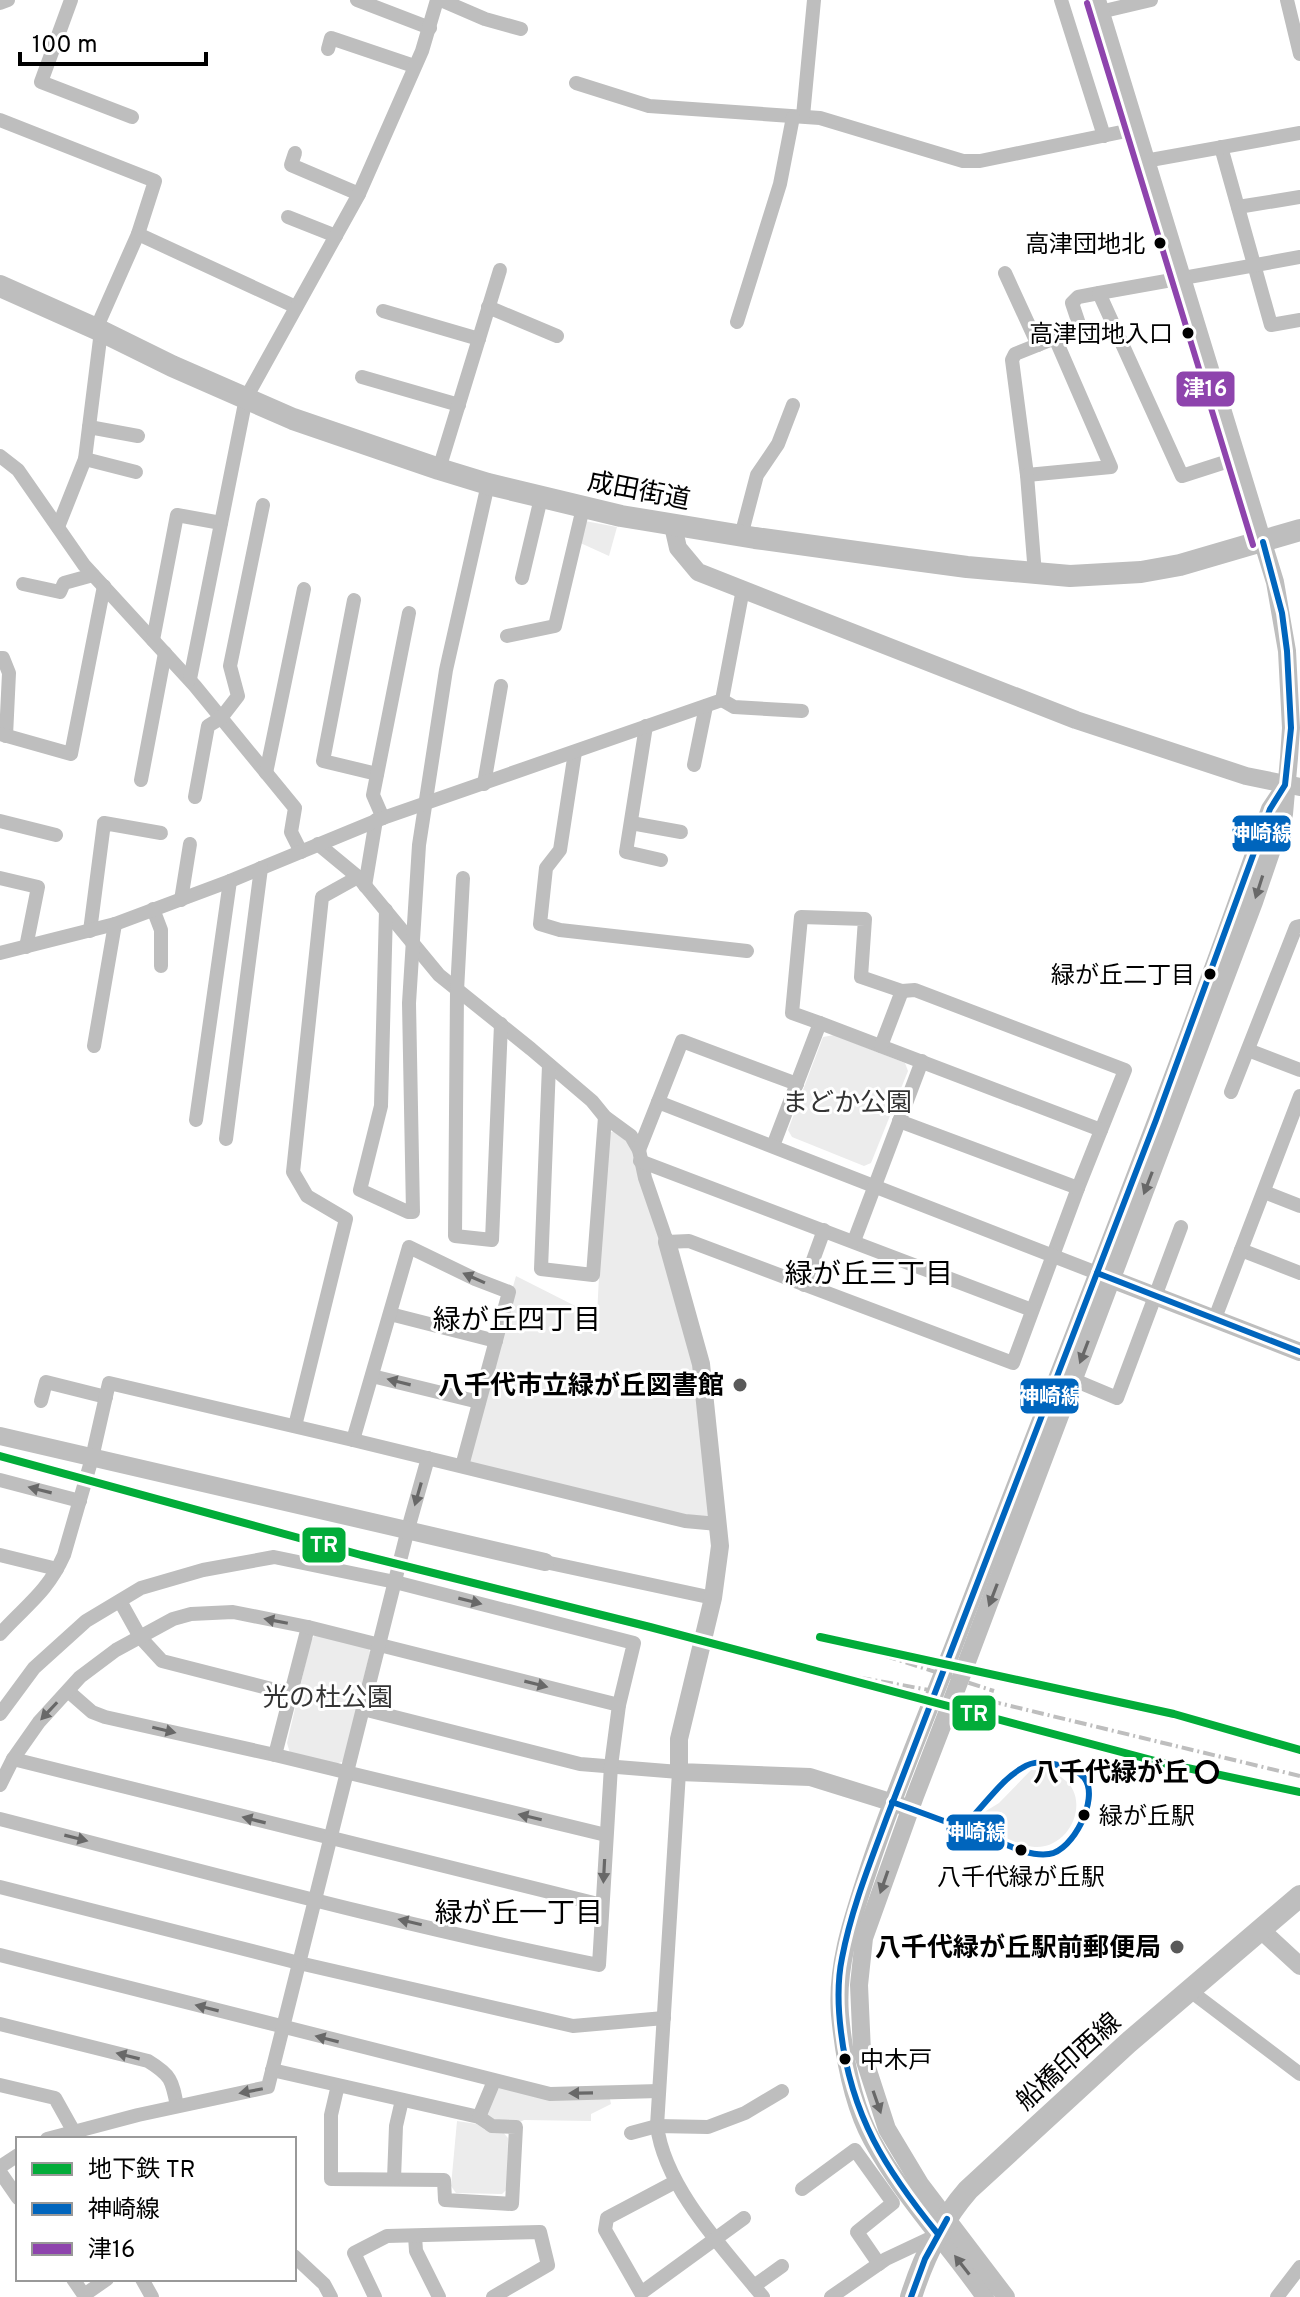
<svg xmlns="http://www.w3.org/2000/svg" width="1300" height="2297" viewBox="0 0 1300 2297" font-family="Overpass,'Noto Sans JP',sans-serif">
<rect width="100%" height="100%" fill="#fff"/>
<g fill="#ececec">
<polygon points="585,521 617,527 609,556 576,541"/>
<polygon points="834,1035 905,1063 908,1071 871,1163 864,1166 792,1137 788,1130 823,1037"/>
<polygon points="615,1131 628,1143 645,1178 701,1364 718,1524 462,1466 516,1276 597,1317 603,1193 608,1133"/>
<polygon points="315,1635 368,1646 370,1652 344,1761 336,1764 290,1753 287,1743 311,1640"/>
<path d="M 1031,1770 C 1101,1770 1080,1849 1035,1847 C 1016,1846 995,1832 978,1824 L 986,1811 L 999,1803 Z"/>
<polygon points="495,2082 609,2094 611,2104 591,2114 591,2121 524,2120 516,2124 481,2117"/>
<polygon points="457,2121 477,2124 485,2130 502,2131 508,2138 507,2189 502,2194 456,2193 451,2186"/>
</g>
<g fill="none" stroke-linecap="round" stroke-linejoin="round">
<g stroke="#bebebe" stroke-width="14">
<polyline points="71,0 41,82 132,117"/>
<polyline points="357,0 430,28"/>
<polyline points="441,0 485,19 521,29"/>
<polyline points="1061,0 1104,136"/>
<polyline points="1287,0 1300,54"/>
<polyline points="0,3 8,0"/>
<polyline points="1100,12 1151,0"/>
<polyline points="328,49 331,38 414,66"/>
<polyline points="576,83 649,106 820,118 963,161 980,161 1136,129"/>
<polyline points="803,116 814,0"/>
<polyline points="0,120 155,181 138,234 96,329"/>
<polyline points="1221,147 1271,325 1300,320"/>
<polyline points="295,153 291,165 359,194"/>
<polyline points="1145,161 1300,133"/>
<polyline points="1238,207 1300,197"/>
<polyline points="288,217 336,236"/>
<polyline points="138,234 296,307"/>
<polyline points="1005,273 1038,345"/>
<polyline points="488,307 557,336"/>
<polyline points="383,311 479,339"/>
<polyline points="737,322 780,184 793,117"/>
<polygon points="1055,338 1111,467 1027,475 1012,360 1015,354"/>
<polyline points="1055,338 1080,327 1072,303 1078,297 1099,293"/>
<polyline points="362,377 459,405"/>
<polyline points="89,427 138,436"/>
<polyline points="0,456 18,470 84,565 195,686 295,808 291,832 301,852"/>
<polyline points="1238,458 1182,476 1099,293 1300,257"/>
<polyline points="85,459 136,472"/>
<polyline points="439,469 500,270"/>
<polyline points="1027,475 1035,574"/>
<polyline points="58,527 85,459 101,331"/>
<polyline points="741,536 757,475 778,444 793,405"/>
<polyline points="522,578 541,498"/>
<polyline points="23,584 60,592 64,583 93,575"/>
<polyline points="354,600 323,761 377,774"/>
<polyline points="507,636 555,626 583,508"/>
<polyline points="153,640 177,515 221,523"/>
<polyline points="0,658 3,658 9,673 6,736"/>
<polyline points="190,679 246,398 359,194 422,51 437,0"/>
<polyline points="722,700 734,707 802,711"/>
<polyline points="646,726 626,852 661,860"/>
<polyline points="0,734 71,754 104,586"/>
<polyline points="575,752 560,850 546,868 540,924 560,930 747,951"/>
<polyline points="694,765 706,706"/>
<polyline points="266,773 304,589"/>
<polyline points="141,780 165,653"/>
<polyline points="484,784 501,686"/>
<polyline points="195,797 208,726 221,718 238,696 230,666 263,505"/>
<polyline points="383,818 373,795 409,613"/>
<polyline points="0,821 56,835"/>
<polyline points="631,823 681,832"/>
<polyline points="318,844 358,877 439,975 531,1049 592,1101 605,1117 631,1136 639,1150 645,1178 667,1242 689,1241 1013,1363 1078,1188 1125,1070 915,990 902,991 861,977 865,919 801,917 792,1013 820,1023 773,1146"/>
<polyline points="0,878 38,887 26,947"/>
<polyline points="463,878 457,991 455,1236 492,1240 501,1024"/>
<polyline points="365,886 376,820"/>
<polyline points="181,900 190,844"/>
<polyline points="153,909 161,930 161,966"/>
<polyline points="386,910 381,1106 360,1190 408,1212 413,1212 409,1003 419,845 446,670 488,484"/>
<polyline points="90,931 104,823 161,833"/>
<polyline points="0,953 115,924 230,881 383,818 722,700 743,589"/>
<polyline points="820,1023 1101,1130"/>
<polyline points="94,1046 115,924"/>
<polyline points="881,1046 902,991"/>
<polyline points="1248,1050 1300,1070"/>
<polyline points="549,1065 541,1269 593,1275 605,1117"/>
<polyline points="1231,1092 1296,927 1300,926"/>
<polyline points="658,1102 682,1041 797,1084"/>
<polyline points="196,1120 230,881"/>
<polyline points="899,1121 1078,1188"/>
<polyline points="226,1139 261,868"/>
<polyline points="639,1150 658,1102 1097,1273"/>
<polyline points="640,1161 1032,1310"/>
<polyline points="1264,1192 1300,1206"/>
<polyline points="854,1241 922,1061"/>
<polyline points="1241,1250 1300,1273"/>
<polyline points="804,1285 824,1230"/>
<polyline points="390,1314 496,1341"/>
<polyline points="1215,1318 1300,1096"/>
<polyline points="372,1376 479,1402"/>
<polyline points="1074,1380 1117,1398 1181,1227"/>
<polyline points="41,1401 46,1382 106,1397"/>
<polyline points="295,1426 346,1219 307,1196 293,1172 322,897 358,877"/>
<polyline points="353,1440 409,1247 475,1279 509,1292 462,1466"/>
<polyline points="0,1480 80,1501"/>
<polyline points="0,1555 57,1569"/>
<polyline points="545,1562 713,1598"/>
<polyline points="120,1601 140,1637 162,1661 291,1694"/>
<path d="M 0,1634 C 26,1605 47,1593 64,1555 L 92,1458 L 109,1383 L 353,1440 L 685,1521 L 718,1524"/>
<polyline points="68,1691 92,1712 105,1717 275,1755 606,1835"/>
<path d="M 363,1709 L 580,1764 L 679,1772 L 657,2126 C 665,2188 724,2249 763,2297"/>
<path d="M 0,1714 L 34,1668 L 86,1621 L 141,1588 L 203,1570 L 274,1557 L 395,1582 L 634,1643 L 619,1705 L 611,1766 L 599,1965 C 398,1925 199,1870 0,1819"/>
<polyline points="275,1755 308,1627"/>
<polyline points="13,1759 602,1905"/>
<polyline points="0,1785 13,1759 39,1722 80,1677 116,1650 173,1619 191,1614 233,1612 308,1627 619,1705"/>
<polyline points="0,1887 299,1963 573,2026 664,2018"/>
<polyline points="0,1955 550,2094 659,2091"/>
<polyline points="1189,1990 1300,2074"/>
<path d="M 0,2024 L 148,2061 C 171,2075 172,2080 177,2106"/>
<polyline points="272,2070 479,2117 492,2126 516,2127 512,2204 445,2200 444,2180 331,2179 331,2115 338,2085"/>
<polyline points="0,2085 55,2098 74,2132"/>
<polyline points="479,2117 494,2081"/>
<polyline points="631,2133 657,2126 708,2127 745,2113 782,2091"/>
<polyline points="47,2139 138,2115 268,2087 408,1529 428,1458"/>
<polyline points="0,2167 18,2155"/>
<polyline points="0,2172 18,2198"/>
<polyline points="394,2179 396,2126 402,2100"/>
<polyline points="675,2182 607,2218 605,2230 641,2293 744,2218"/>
<polyline points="802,2189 855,2150 893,2203 857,2232 879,2264"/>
<polyline points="415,2236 416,2251 439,2297"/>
<polyline points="294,2256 324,2284 331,2297"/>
<polyline points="73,2279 84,2295 107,2279"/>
<polyline points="142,2279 152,2297"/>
<polyline points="754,2286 782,2266"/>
<polyline points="375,2297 354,2253 387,2236 540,2232 548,2265 493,2297"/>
<polyline points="831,2297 886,2259 937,2235"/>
<polyline points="1277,2297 1300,2267"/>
</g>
<g stroke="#bebebe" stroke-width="18">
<polyline points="673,526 678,548 698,572 1076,720 1246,776 1300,787"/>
<polyline points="667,1242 701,1364 720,1546 713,1598 679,1739 679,1772 810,1777 900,1805"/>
<polyline points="1101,1275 1300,1352"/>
<polyline points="0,1436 545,1562"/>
<polyline points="1261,1930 1300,1966"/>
<path d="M 985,2297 C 948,2244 903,2197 872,2140 C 852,2103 844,2057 840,2015 C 836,1966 852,1920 867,1874 C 893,1794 926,1718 956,1640 C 1062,1363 1173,1088 1270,809 L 1284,788"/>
<polyline points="1006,2297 920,2184 887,2129 862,2052 859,1985 864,1938 915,1796 968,1659 1254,902 1284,814 1289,758 1291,728 1287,651 1275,582 1097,0"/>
</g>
<path stroke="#bebebe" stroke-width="22" d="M 911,2297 C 923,2259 941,2221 968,2190 L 1128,2043 L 1300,1896"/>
<polyline stroke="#bebebe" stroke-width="22" points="0,286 101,331 172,366 293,419 439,469 488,484 621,516 755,538 900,558 967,567 1070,576 1141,572 1180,565 1300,530"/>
<g stroke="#bebebe" stroke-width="4" stroke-dasharray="12 4 2 4" stroke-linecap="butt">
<polyline points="843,1642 994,1691"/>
<polyline points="816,1670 986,1700 1300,1776"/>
</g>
<g stroke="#fff" stroke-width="12">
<g id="bus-1">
<polyline points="1097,1273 1300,1352"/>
<path d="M 892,1802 C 923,1813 954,1825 985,1836 C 1004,1843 1028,1857 1049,1854 C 1073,1851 1099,1799 1085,1779 C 1079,1770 1067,1768 1058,1765 C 1045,1762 1034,1760 1022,1768 C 1003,1779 989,1799 974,1815 L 968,1819 L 952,1823"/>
<path d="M 938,2234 C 886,2170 851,2116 841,2032 C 838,2008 837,1982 842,1958 C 851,1910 870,1863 887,1817 L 1156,1120 L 1270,809 L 1285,785 L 1291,728 L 1287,651 L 1282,613 L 1263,542"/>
<polyline points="911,2297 925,2259 947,2219"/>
</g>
</g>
<g stroke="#fff" stroke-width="12">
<polyline id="bus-2" points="1087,3 1253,545"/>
</g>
<use href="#bus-1" stroke="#0065bd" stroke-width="6"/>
<use href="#bus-2" stroke="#8e44ad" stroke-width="6"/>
<g stroke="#fff" stroke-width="14">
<g id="metro-1">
<polyline points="0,1456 361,1555 650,1627 1159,1762 1300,1792"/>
<polyline points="820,1637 1174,1714 1300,1750"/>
</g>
</g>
<use href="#metro-1" stroke="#02ac39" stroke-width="8"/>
</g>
<defs><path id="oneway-solid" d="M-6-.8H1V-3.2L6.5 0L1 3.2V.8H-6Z" transform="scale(2)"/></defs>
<g fill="#686868">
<use href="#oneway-solid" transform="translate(1259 887) rotate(108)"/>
<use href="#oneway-solid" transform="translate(1148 1183) rotate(111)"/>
<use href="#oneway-solid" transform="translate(474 1278) rotate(-156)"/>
<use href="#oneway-solid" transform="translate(1084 1352) rotate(111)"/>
<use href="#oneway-solid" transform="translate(399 1382) rotate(-166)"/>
<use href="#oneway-solid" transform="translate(40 1490) rotate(-166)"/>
<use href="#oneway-solid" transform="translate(418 1494) rotate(106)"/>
<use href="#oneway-solid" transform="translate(993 1595) rotate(111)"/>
<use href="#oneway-solid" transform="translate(470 1601) rotate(14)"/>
<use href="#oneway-solid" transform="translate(276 1621) rotate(-169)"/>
<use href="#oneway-solid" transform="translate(536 1684) rotate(14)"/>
<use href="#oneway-solid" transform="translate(49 1711) rotate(133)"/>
<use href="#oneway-solid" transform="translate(164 1730) rotate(13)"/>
<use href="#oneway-solid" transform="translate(530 1817) rotate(-167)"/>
<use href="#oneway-solid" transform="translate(254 1820) rotate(-166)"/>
<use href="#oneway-solid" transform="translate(76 1838) rotate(14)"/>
<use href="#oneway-solid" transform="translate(604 1871) rotate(93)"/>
<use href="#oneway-solid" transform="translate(884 1882) rotate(109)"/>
<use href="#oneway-solid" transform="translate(410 1922) rotate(-167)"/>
<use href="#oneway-solid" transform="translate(207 2008) rotate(-166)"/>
<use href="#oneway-solid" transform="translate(327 2039) rotate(-166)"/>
<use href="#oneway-solid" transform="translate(128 2056) rotate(-166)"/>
<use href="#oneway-solid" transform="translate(251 2091) rotate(169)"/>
<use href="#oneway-solid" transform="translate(581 2093) rotate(179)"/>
<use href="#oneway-solid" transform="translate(877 2102) rotate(71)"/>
<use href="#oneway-solid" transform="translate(962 2265) rotate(-128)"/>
</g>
<g fill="#000" stroke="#fff" stroke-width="3">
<circle cx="1160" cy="243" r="7"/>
<circle cx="1188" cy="333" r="7"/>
<circle cx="1210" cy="974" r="7"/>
<circle cx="1084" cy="1815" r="7"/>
<circle cx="1021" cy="1850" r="7"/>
<circle cx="845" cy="2059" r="7"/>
</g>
<g fill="#595959" stroke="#fff" stroke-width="3">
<circle cx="740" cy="1385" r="8"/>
<circle cx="1177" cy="1947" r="8"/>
</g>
<circle fill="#fff" stroke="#000" stroke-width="4" cx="1207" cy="1772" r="10"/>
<g text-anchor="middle" stroke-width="6" stroke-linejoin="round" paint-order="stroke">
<g font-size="24" fill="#000" stroke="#fff" text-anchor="end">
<text x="1145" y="252">高津団地北</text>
<text x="1173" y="342">高津団地入口</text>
<text x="1195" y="983">緑が丘二丁目</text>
<text x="1099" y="1824" text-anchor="start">緑が丘駅</text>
<text x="1021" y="1885" text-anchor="middle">八千代緑が丘駅</text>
<text x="860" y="2068" text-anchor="start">中木戸</text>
</g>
<g font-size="26" fill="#000" stroke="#fff">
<text transform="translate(639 490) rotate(11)" y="9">成田街道</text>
<text transform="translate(1068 2061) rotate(-42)" y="9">船橋印西線</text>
</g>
<g font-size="26" fill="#333" stroke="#fff">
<text x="847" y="1111">まどか公園</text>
<text x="328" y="1706">光の杜公園</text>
</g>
<g font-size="26" font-weight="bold" fill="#000" stroke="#fff" text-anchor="end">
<text x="724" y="1394">八千代市立緑が丘図書館</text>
<text x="1161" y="1956">八千代緑が丘駅前郵便局</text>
</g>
<g font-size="26" font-weight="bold" fill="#000" stroke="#fff" text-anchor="end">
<text x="1189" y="1781">八千代緑が丘</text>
</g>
<g font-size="28" fill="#000" stroke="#fff">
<text x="869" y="1283">緑が丘三丁目</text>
<text x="517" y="1329">緑が丘四丁目</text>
<text x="519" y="1922">緑が丘一丁目</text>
</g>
</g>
<g stroke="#fff" stroke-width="3">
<rect x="1175" y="370" width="61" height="38" rx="8" fill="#8e44ad"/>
<rect x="1231" y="814" width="61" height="39" rx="8" fill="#0065bd"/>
<rect x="1019" y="1377" width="61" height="38" rx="8" fill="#0065bd"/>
<rect x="301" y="1526" width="46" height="38" rx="8" fill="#02ac39"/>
<rect x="951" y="1694" width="46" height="38" rx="8" fill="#02ac39"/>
<rect x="945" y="1813" width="61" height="39" rx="8" fill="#0065bd"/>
</g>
<g font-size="22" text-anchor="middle" font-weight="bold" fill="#fff">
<text x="1205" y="396">津16</text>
<text x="1261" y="841">神崎線</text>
<text x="1050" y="1404">神崎線</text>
<text x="324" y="1552">TR</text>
<text x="974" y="1721">TR</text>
<text x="975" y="1840">神崎線</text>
</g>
<rect x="16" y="2137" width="280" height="144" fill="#ffffff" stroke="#999999" stroke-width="2"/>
<rect x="32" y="2163" width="40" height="12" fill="#02ac39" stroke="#999999" stroke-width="2"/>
<text x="88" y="2177" font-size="24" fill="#000000">地下鉄 TR</text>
<rect x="32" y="2203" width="40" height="12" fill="#0065bd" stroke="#999999" stroke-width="2"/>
<text x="88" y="2217" font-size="24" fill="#000000">神崎線</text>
<rect x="32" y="2243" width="40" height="12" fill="#8e44ad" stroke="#999999" stroke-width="2"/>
<text x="88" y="2257" font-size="24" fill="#000000">津16</text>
<path d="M20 52v12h186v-12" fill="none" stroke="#000000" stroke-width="4"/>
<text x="32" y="52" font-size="24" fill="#000000" stroke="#ffffff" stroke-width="6" paint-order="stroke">100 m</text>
</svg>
